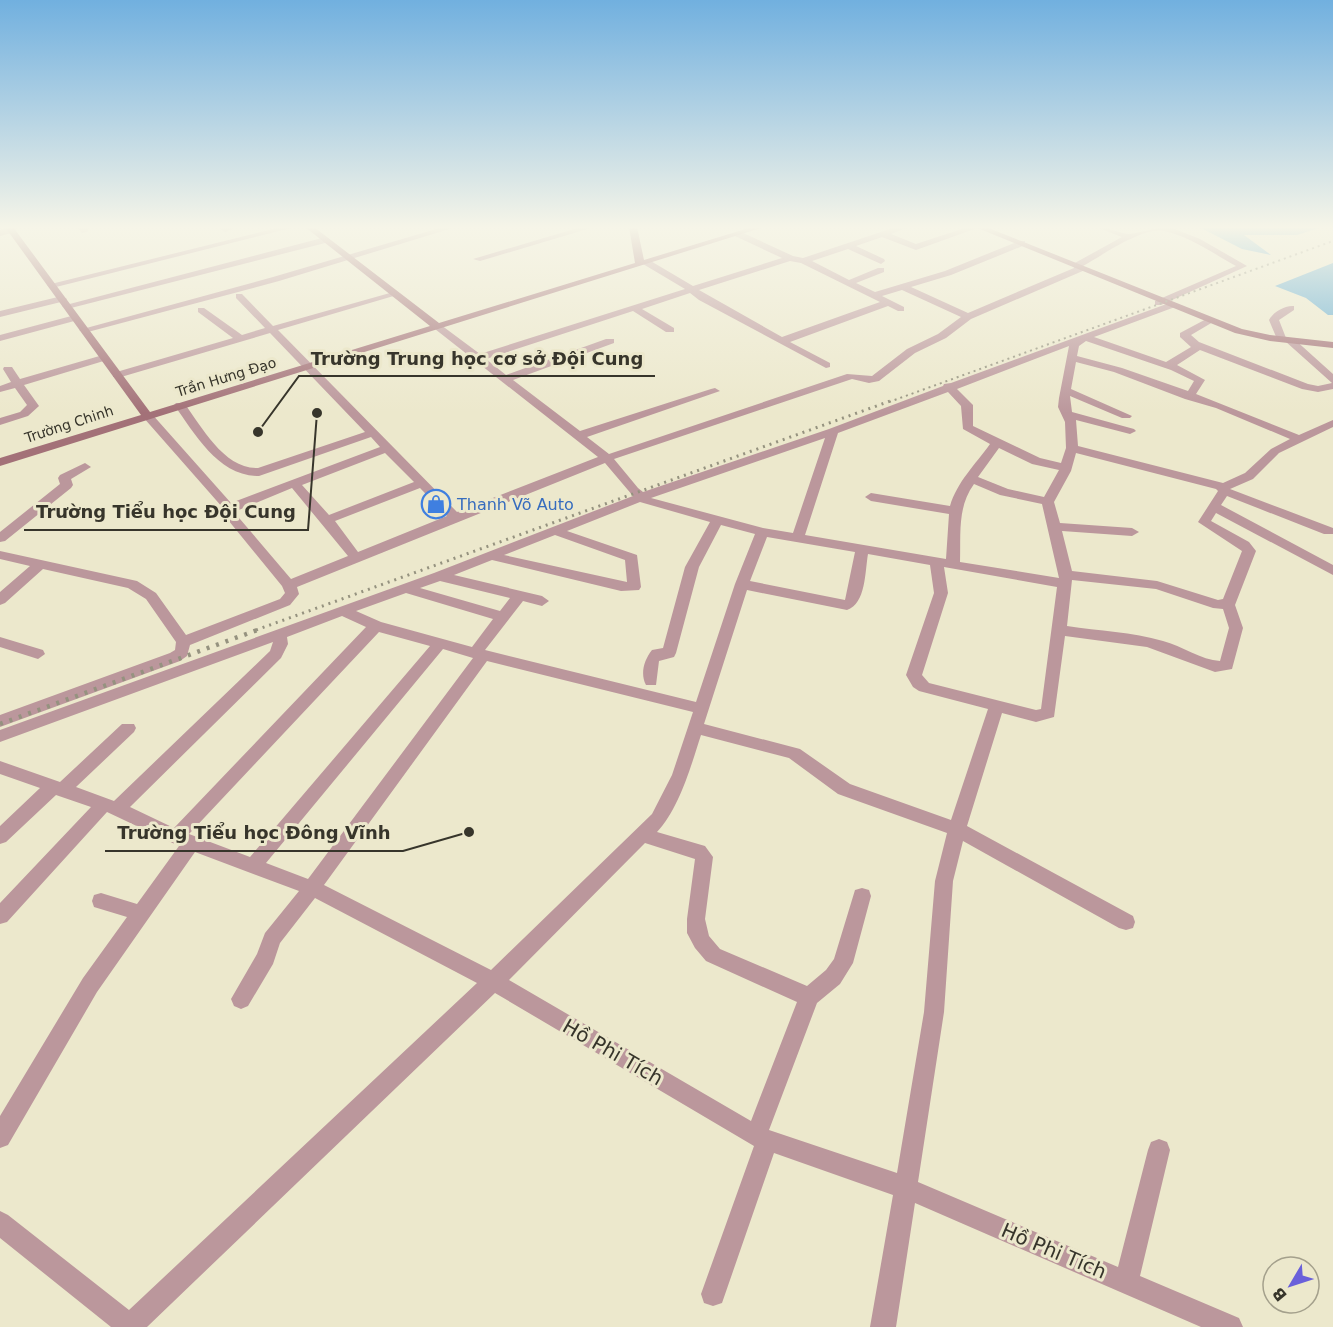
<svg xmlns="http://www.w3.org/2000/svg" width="1333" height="1327" viewBox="0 0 1333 1327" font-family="'DejaVu Sans',sans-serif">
<rect width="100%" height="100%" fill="#ece8cc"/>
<g fill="#5eaad2">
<polygon points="1199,227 1322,227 1297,235 1244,235 1271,255 1242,249"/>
<polygon points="1333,263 1333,315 1328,315 1306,298 1275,286"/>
</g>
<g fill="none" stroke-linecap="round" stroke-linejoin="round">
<g fill="#bb979c" fill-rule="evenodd">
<polygon points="12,227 16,230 15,232 0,236 0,230"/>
<polygon points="77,227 86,227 89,231 82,233"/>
<polygon points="223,227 237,227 225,232 221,229"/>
<polygon points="281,227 295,227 52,288 47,285"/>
<polygon points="443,227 456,227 279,281 84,333 79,330 273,277"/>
<polygon points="581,227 594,227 480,261 473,259"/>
<path d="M 896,227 L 908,227 L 891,234 L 916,244 L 968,227 L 980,227 L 916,250 L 882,237 L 856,246 L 884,259 L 885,261 L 881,264 L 848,249 L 812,261 L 849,280 L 878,268 L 884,268 L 884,272 L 856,283 L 875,292 L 945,271 L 1019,241 L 1025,241 L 1025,245 L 951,275 L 911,287 L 968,313 L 1074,268 L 1073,264 L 1122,237 L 1096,227 C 1107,227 1122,234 1129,234 C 1144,232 1158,227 1173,227 L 1172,228 L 1200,239 L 1247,266 L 1161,305 L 1155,305 L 1155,301 L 1236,266 C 1214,254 1189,236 1164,231 C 1142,227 1103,255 1083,266 L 1086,268 L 1085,270 L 971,319 L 946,338 L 915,353 L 879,381 L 869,383 L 852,379 L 614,459 L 638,488 L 643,492 L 829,429 L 943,386 L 944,384 L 951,383 L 1172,302 L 1175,303 L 1175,307 L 1094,337 L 1166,362 L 1191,347 L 1180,337 L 1180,333 L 1210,317 L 1215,320 L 1213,322 L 1191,335 L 1199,342 L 1308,384 L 1318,386 L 1332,383 L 1285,341 L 1277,339 L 1269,320 C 1273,312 1285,305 1294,306 L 1294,310 L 1279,320 L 1286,338 L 1293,338 L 1333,374 L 1333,389 L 1318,392 L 1302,389 L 1200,350 L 1177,365 L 1205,380 L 1196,394 L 1299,435 L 1333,420 L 1333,427 L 1279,453 L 1253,479 L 1230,489 L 1333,528 L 1333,534 L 1324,534 L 1227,496 L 1221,505 L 1333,565 L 1333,575 L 1216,513 L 1211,521 L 1249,542 L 1256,551 L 1235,605 L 1243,628 L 1232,669 L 1215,672 L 1147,647 L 1065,636 L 1054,717 L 1036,722 L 1002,713 L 967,826 L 1133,916 L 1135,922 L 1133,928 L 1126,930 L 1119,928 L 963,841 L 953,881 L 944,1012 L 918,1182 L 1118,1267 L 1148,1150 L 1151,1142 L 1159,1139 L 1167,1142 L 1170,1150 L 1140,1276 L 1239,1318 L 1243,1327 L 1201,1327 L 915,1203 L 896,1327 L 870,1327 L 893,1195 L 774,1153 L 722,1303 L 713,1306 L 704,1303 L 701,1294 L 754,1146 L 495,993 L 147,1327 L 111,1327 L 0,1238 L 0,1211 L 8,1215 L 129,1310 L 477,983 L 315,898 L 280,943 L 273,964 L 248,1006 L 241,1009 L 234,1006 L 231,999 L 257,954 L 265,933 L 299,891 L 195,852 L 97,992 L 8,1145 L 0,1148 L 0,1116 L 83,978 L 127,917 L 94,907 L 92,901 L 94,895 L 101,893 L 137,904 L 179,846 L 107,812 L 7,922 L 0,924 L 0,903 L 91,807 L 56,795 L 6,842 L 0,844 L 0,826 L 40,788 L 0,774 L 0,761 L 60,782 L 122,724 L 134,724 L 136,728 L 134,732 L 76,787 L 114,801 L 270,651 L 273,642 L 0,742 L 0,730 L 434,573 L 633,496 L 605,463 L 297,587 L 299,594 L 290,605 L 190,645 L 187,656 L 180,661 L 0,727 L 0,715 L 170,653 L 175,650 L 176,642 L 146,599 L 128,588 L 43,569 L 5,603 L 0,605 L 0,592 L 30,566 L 0,559 L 0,551 L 137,581 L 156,593 L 186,635 L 280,599 L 285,593 L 282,586 L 224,515 L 223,508 L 143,417 L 143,413 L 151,413 L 231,503 L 380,447 L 371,437 L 259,476 C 218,476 196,435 174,405 L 176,403 L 184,403 C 202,427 224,469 258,468 L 365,432 L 270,333 L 121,377 L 113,377 L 113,373 L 233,338 L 198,312 L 198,308 L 204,308 L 242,335 L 265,328 L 236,298 L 236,294 L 242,294 L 273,326 L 397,291 L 397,295 L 278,330 L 457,512 L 598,457 L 435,329 L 435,325 L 441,325 L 480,354 L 685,289 L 643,264 L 643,260 L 649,260 L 693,286 L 782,258 L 735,236 L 735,232 L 741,232 L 793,256 L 803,258 ZM 790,261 L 801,263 L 880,302 L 782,337 L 699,290 ZM 902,290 L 961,317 L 938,334 L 907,349 L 872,376 L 847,374 L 609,454 L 587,437 L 720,391 L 715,388 L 711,389 L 580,431 L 513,380 L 614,343 L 614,339 L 606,339 L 506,375 L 486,359 L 633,311 L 666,332 L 674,332 L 674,328 L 642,309 L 690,293 L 699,300 L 826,368 L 830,367 L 830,363 L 790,342 L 888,306 L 898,311 L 904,311 L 904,307 L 882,296 ZM 1086,341 L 1171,370 L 1194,381 L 1188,391 L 1122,368 L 1077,356 L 1079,346 ZM 1069,346 L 1059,398 L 1058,407 L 1065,422 L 1066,448 L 1061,463 L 1040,458 L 973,426 L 973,405 L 957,389 ZM 1076,362 L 1114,372 L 1185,399 L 1216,408 L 1290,439 L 1271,449 L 1245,473 L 1223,483 L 1078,446 L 1076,420 L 1130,434 L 1136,431 L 1134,429 L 1072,412 L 1070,396 L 1122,418 L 1130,418 L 1132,416 L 1071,389 ZM 948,392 L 961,406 L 963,429 L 990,444 C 975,465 957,482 950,506 L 871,493 L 865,497 L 871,501 L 949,514 L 946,559 L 805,535 L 838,433 ZM 825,438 L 793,533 L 763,528 L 651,498 ZM 999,448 L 1032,464 L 1059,470 L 1044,497 L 1008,489 L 978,477 ZM 385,453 L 414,482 L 329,515 L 302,485 ZM 1076,453 L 1216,489 L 1218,491 L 1198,522 L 1242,551 L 1223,599 L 1218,600 L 1157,581 L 1072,571 L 1062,531 L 1132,536 L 1139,532 L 1132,528 L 1060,523 L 1054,502 L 1071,471 ZM 974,484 L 1000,495 L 1042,504 L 1059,578 L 960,562 C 961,535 957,507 974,484 ZM 292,488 L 348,556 L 291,579 L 234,512 ZM 420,488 L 447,516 L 358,552 L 335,521 ZM 640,502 L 710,522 L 685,567 L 663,648 L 652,650 C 644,660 640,674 646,685 L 656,685 L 659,661 L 674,657 L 676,653 L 699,567 L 721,525 L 755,534 L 735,584 L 696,702 L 485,650 L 523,601 L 542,606 L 549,601 L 542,596 L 454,575 L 492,560 L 621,591 L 639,590 L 641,587 L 637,555 L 567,531 ZM 555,535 L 625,560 L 627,582 L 504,555 ZM 767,537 L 855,552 L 845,600 L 750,581 ZM 868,554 L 930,565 L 934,593 L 906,675 L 913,687 L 919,691 L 988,709 L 951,820 L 850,784 L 800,749 L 704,724 L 747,590 L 847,610 C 866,604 865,571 868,554 ZM 944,567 L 1057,587 L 1041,709 L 1036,710 L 929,683 L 922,675 L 948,593 ZM 1072,580 L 1156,589 L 1213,608 L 1223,609 L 1229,628 L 1220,661 C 1201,660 1182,646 1163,641 C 1132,632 1099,631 1067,626 ZM 440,581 L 510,598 L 500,611 L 420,588 ZM 406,593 L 493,619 L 472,647 L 381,622 L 356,611 ZM 342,616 L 366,627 L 174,828 L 130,807 L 281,658 L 288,644 L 287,637 ZM 379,632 L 430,646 L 250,857 L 189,834 ZM 443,649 L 473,658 L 308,879 L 266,863 ZM 487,661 L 693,712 L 672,775 L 652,814 L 491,970 L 324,885 ZM 701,735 L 789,758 L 838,794 L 947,833 L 935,881 L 924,1012 L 897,1173 L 769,1130 L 817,1003 L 840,984 L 853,963 L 871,896 L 869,890 L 862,888 L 855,890 L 834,959 L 826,970 L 807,986 L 720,949 L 709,936 L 705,919 L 713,857 L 705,846 L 657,832 C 679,809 691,766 701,735 ZM 645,843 L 695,859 L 687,919 L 687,933 L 695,948 L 706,961 L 797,1002 L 751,1121 L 509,980 Z"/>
<polygon points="326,237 330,240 329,242 67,309 62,306"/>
<polygon points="62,296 67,299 65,301 0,317 0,311"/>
<polygon points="75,315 78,316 78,320 0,341 0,335"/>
<polygon points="103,355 107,356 107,360 24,385 39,406 28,416 0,425 0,418 20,412 27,405 15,388 0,392 0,386 11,382 3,369 4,367 12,367 20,379"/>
<polygon points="85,463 91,467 71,479 73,485 71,488 5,541 0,542 0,532 60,484 58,478 60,475"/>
<polygon points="0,637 43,650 45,654 38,659 0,647"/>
</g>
<g fill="#a37178" fill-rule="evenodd">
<polygon points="5,227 13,227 150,412 430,326 305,227 314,227 439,323 635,263 629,227 637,227 644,260 752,227 764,227 0,466 0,458 141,415"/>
<polygon points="975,227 986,227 1242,329 1270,335 1333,342 1333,348 1270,341 1235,333"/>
</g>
<polyline stroke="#95927f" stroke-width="2" stroke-dasharray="2 4" stroke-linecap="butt" points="889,402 1333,241"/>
<polyline stroke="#95927f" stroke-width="3" stroke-dasharray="2 5" stroke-linecap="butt" points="256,630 893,400"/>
<polyline stroke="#95927f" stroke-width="4.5" stroke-dasharray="3 7" stroke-linecap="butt" points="0,724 260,629"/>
</g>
<linearGradient id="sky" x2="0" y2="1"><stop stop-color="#71b0df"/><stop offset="0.55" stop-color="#f6f5e8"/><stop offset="1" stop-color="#f6f5e8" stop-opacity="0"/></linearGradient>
<rect width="1333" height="413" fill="url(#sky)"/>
<defs>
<g id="shop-ring" transform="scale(1.5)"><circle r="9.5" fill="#ece8cc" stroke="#3f7fe0" stroke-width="1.5"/><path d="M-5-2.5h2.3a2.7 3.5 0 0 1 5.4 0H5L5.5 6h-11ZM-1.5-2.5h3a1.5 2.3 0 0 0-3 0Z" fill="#3f7fe0"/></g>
</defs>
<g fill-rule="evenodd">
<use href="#shop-ring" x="436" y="504"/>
</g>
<g text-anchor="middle" stroke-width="6" stroke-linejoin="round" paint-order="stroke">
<g font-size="14" fill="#37352b" stroke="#ece8cc">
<text transform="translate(226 377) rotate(-17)" y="5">Trần Hưng Đạo</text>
<text transform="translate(69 424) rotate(-18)" y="5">Trường Chinh</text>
</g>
<g font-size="16" fill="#366cbe" stroke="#ece8cc" text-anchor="start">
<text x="457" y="510">Thanh Võ Auto</text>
</g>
<g font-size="20" fill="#37352b" stroke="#ece8cc">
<text transform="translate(613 1052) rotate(30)" y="7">Hồ Phi Tích</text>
<text transform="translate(1054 1251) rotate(23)" y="7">Hồ Phi Tích</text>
</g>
</g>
<path fill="none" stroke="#37352b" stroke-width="2" d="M258 432L299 376H655M317 413L308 530H24M469 832L403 851H105"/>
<g fill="#37352b" stroke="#ece8cc" stroke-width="2">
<circle cx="258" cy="432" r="6"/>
<circle cx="317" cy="413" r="6"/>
<circle cx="469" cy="832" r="6"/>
</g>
<g font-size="18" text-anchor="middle" font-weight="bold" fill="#37352b" stroke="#ece8cc" stroke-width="6" stroke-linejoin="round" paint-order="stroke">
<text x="477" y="365">Trường Trung học cơ sở Đội Cung</text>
<text x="166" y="518">Trường Tiểu học Đội Cung</text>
<text x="254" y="839">Trường Tiểu học Đông Vĩnh</text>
</g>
<g transform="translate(1291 1285) rotate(231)"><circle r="28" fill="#ece8cc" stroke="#a4a08c" stroke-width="1.5"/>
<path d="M0-4.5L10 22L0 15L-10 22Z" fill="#6a60da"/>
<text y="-9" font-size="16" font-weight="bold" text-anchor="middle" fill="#37352b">B</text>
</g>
</svg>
